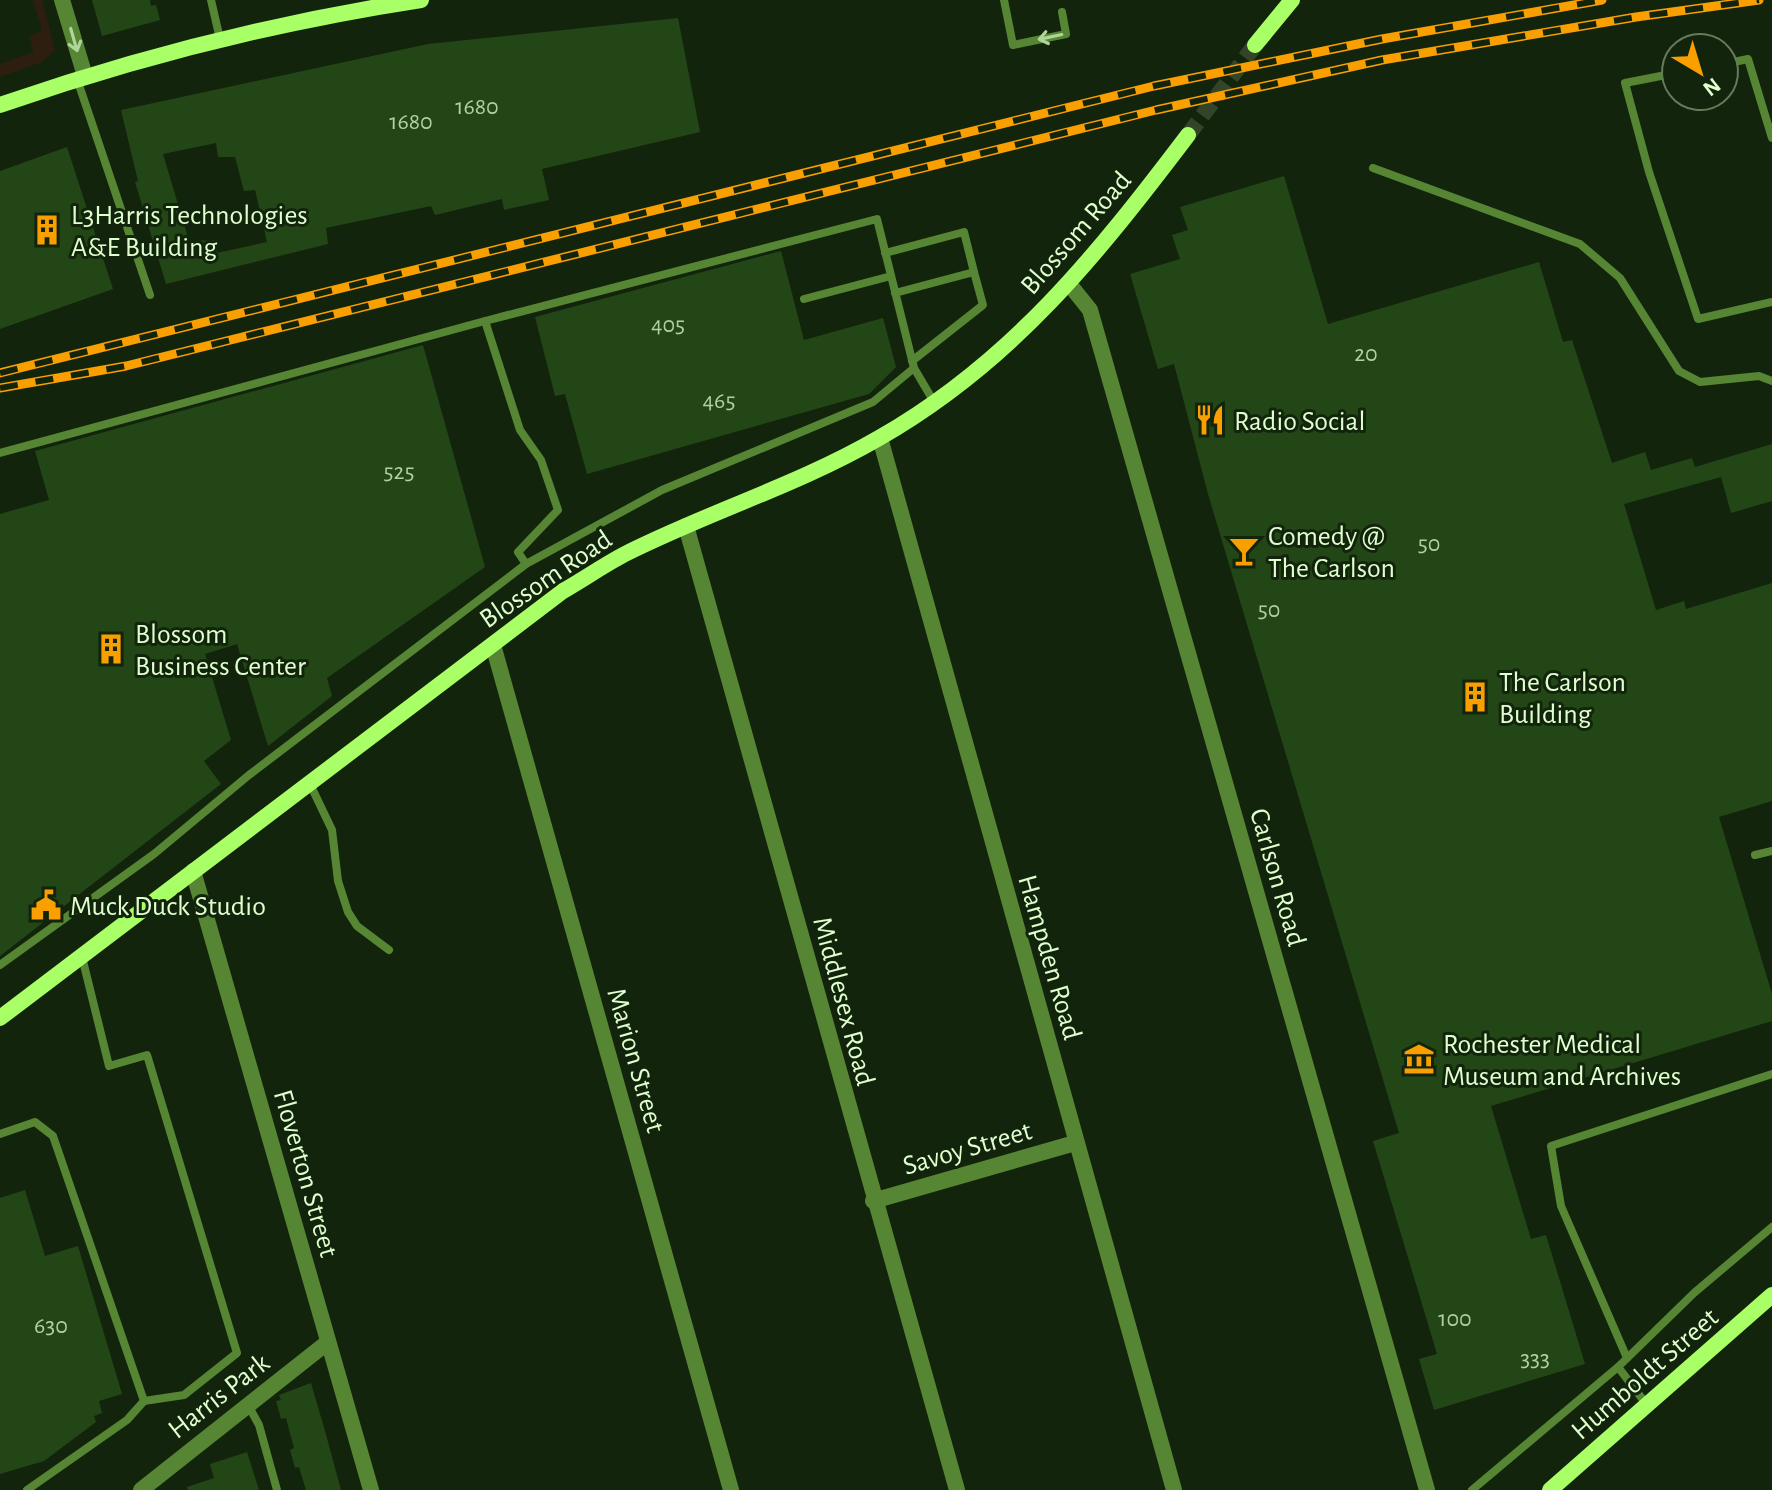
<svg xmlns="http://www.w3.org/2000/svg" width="1772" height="1490" viewBox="0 0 1772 1490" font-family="'Alegreya Sans',sans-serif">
<rect width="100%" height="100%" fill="#13240c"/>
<polygon fill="#2e1e0f" points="33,0 42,0 55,50 42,62 0,77 0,64 33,52 30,36 42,30"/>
<g fill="#234617" fill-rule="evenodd">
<polygon points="92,0 150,0 151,6 156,5 160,20 102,36"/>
<path d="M 678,18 L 700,132 L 542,169 L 549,200 L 504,210 L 502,199 L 435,215 L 431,206 L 326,228 L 328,244 L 166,284 L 135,182 L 138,181 L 121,110 L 428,44 ZM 216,143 L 218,157 L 235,157 L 244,191 L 255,190 L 267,242 L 217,253 L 216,240 L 189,241 L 163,154 Z"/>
<polygon points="67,147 113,289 0,329 0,171"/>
<polygon points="1284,176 1328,324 1539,262 1563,342 1572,340 1612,463 1645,452 1651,470 1692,458 1695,467 1772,444 1772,501 1731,513 1721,477 1624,504 1656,610 1684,601 1686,609 1772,583 1772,801 1719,817 1772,994 1772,1021 1491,1106 1531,1239 1546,1235 1585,1364 1434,1410 1419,1359 1437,1354 1373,1141 1399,1133 1208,494 1174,364 1158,369 1130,274 1180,259 1172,235 1188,230 1180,207"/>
<polygon points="781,251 804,340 883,318 896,367 869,394 587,474 565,394 555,396 535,317"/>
<polygon points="423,345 485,567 327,678 332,696 268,746 237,644 205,654 231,740 204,761 221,784 0,956 0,514 49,500 35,451"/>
<polygon points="25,1190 45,1256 78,1246 122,1394 99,1401 102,1413 94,1416 96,1422 44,1461 0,1474 0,1198"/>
<polygon points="311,1383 325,1431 341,1490 306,1490 299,1467 295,1468 290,1450 294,1448 286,1418 281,1419 276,1401 281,1400 279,1395"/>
<polygon points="247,1452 259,1490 188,1490 187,1487 214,1478 210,1464"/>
</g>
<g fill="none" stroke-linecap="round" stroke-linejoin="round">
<polyline stroke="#324529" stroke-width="16" stroke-dasharray="16 8" stroke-linecap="butt" points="1188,135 1255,45"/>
<g stroke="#568633" stroke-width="8">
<polyline points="211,0 220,39"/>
<polyline points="1004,0 1013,45 1066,34 1062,12"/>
<polyline points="1724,64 1748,59 1772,138"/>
<polyline points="1676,73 1625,83 1649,172 1698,319 1772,302"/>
<polyline points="77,79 150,295"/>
<polyline points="1373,168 1580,244 1620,278 1679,371 1700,382 1759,376 1772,381"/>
<polyline points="885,253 964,232 974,272 895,293"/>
<polyline points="804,299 891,276"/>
<polyline points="912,361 983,305 974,272"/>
<polyline points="914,368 873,402 662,490 526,564 518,552 558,510 541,460 520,430 485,321 877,219 914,368 934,402"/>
<polyline points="0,453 485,321"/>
<polyline points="310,784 332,830 338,881 348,912 357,926 389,950"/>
<polyline points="1755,855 1772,851"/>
<polyline points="82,957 109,1066 147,1055 237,1353 184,1395 144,1401"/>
<polyline points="0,965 154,854 249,775 526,564"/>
<polyline points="0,1134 35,1122 53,1136 144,1401 127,1420 27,1490"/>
<polyline points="1627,1358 1561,1206 1551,1146 1772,1074"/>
<polyline points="248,1405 259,1425 277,1490"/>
<polyline points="1647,1405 1618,1367 1694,1293 1772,1227"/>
<polyline points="1472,1490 1618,1367"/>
</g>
<g stroke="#568633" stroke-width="16">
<polyline points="62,0 85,76"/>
<polyline points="1070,285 1090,310 1427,1490"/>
<polyline points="880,438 1174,1490"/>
<polyline points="686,526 957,1490"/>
<polyline points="493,645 731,1490"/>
<polyline points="193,871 371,1490"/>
<polyline points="873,1201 1075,1143"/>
<polyline points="141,1490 328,1342"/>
</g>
<g stroke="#a9ff66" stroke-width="16">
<polyline points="1255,45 1292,0"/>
<path d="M 0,105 C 138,57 277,22 421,0"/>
<path d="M 0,1018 L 563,591 C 584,579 604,565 625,554 C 708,512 798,485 879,438 C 1012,362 1097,255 1188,135"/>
<polyline points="1550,1490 1772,1295"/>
</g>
<g stroke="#fa9f00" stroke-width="9">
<g id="rail">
<polyline points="0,373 1154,86 1382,39 1602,0"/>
<polyline points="0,388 126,366 1156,110 1382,60 1636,17 1759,0"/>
</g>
</g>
<use href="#rail" stroke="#13240c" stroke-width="6" stroke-dasharray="18" stroke-linecap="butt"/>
</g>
<defs><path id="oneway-shaft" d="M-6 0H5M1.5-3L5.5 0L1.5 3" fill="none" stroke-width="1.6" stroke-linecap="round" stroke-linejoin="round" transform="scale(2)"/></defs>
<g stroke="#afd598">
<use href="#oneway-shaft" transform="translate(1050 37) rotate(168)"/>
<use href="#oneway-shaft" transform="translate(74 40) rotate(74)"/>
</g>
<defs>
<g id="building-bare" transform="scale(2.4)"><path d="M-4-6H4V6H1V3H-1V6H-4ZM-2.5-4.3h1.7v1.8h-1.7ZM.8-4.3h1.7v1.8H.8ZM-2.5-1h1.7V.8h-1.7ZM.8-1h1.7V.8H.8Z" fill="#fa9f00" stroke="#13240c" stroke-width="2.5" paint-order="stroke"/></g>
<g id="restaurant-bare" transform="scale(2.4)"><path d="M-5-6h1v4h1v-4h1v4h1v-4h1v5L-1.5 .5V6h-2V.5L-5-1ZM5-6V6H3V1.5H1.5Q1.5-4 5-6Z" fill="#fa9f00" stroke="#13240c" stroke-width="2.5" paint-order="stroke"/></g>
<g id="bar-bare" transform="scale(2.4)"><path d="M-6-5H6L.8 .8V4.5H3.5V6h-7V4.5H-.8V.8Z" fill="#fa9f00" stroke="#13240c" stroke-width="2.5" paint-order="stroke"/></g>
<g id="civic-bare" transform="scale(2.4)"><path d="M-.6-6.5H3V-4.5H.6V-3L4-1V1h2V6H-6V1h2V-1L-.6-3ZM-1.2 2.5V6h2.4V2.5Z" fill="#fa9f00" stroke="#13240c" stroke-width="2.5" paint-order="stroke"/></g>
<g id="museum-bare" transform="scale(2.4)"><path d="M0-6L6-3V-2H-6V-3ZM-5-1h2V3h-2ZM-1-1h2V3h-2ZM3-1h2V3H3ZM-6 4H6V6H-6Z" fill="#fa9f00" stroke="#13240c" stroke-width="2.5" paint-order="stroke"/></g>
</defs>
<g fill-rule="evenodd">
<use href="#building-bare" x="47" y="230"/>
<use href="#restaurant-bare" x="1210" y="420"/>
<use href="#bar-bare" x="1244" y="551"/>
<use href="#building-bare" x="111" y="649"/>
<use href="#building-bare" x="1475" y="697"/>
<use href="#civic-bare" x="46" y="905"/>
<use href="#museum-bare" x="1419" y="1059"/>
</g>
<g text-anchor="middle" stroke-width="6" stroke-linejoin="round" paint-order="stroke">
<g font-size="24" fill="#b0d1a1">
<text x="477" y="114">1680</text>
<text x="411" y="129">1680</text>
<text x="668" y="332">405</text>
<text x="1366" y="361">20</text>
<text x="719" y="408">465</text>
<text x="399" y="479">525</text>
<text x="1429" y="551">50</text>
<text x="1269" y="617">50</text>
<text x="1455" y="1326">100</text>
<text x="51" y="1333">630</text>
<text x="1535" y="1366">333</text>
</g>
<g font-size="28" fill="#dfffcf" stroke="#13240c" text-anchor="start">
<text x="71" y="224">L3Harris Technologies<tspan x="71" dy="32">A&amp;E Building</tspan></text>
<text x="1234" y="430">Radio Social</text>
<text x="1268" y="545">Comedy @<tspan x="1268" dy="32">The Carlson</tspan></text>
<text x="135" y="643">Blossom<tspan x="135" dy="32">Business Center</tspan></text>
<text x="1499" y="691">The Carlson<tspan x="1499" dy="32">Building</tspan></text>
<text x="70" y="915">Muck Duck Studio</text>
<text x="1443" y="1053">Rochester Medical<tspan x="1443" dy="32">Museum and Archives</tspan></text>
</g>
<g font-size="28" fill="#dfffcf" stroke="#13240c">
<text transform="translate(1075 232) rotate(-49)" y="10">Blossom Road</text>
<text transform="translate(545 578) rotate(-34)" y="10">Blossom Road</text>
<text transform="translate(1279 877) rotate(74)" y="10">Carlson Road</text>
<text transform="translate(1051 957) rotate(74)" y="10">Hampden Road</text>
<text transform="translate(845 1001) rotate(75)" y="10">Middlesex Road</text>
<text transform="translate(637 1060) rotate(74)" y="10">Marion Street</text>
<text transform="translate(967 1147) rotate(-16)" y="10">Savoy Street</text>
<text transform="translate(307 1173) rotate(74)" y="10">Floverton Street</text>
<text transform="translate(1644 1373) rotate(-41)" y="10">Humboldt Street</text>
<text transform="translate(218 1395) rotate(-38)" y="10">Harris Park</text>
</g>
</g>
<g transform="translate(1700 72) rotate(142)"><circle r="38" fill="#13240c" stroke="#657c5a" stroke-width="2"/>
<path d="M0-6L14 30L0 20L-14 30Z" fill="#fa9f00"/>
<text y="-12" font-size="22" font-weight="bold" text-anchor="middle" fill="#dfffcf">N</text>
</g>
</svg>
